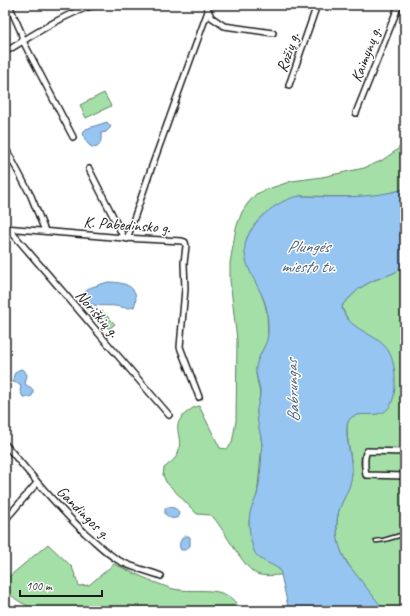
<svg xmlns="http://www.w3.org/2000/svg" width="410" height="616" viewBox="0 0 410 616" font-family="Caveat,sans-serif">
<rect width="100%" height="100%" fill="#fff"/>
<filter id="ink" filterUnits="userSpaceOnUse"><feTurbulence type="fractalNoise" baseFrequency=".025" numOctaves="2"/><feDisplacementMap in="SourceGraphic" scale="8" xChannelSelector="R" yChannelSelector="G"/><feConvolveMatrix kernelMatrix="1 2 1 2 8 2 1 2 1" color-interpolation-filters="sRGB"/></filter>
<g filter="url(#ink)">
<g fill="#a3dfa6" stroke="#607e61">
<polygon points="104,93 111,106 86,118 80,105"/>
<path d="M 405,140 L 405,189 L 378,196 L 360,197 L 300,196 L 257,222 L 251,230 L 247,238 L 261,293 L 265,304 L 267,313 L 268,335 L 267,342 L 258,360 L 256,374 L 260,394 L 257,412 L 262,444 L 258,487 L 257,496 L 252,508 L 249,522 L 250,531 L 254,550 L 280,570 L 282,575 C 274,575 264,577 257,574 C 245,570 224,530 214,518 L 210,515 L 197,514 L 166,482 L 163,475 L 164,468 C 170,463 178,458 179,449 C 182,434 171,426 185,414 C 190,410 193,407 199,406 L 220,448 L 227,449 L 232,443 L 236,421 L 237,340 L 230,280 L 230,263 L 236,228 L 242,212 L 248,203 L 256,194 L 271,188 L 292,181 L 322,177 L 364,168 L 381,161 L 397,150 Z"/>
<path d="M 405,265 L 405,611 L 385,611 C 373,599 343,561 339,546 C 336,534 336,519 340,507 C 345,495 351,486 352,472 C 353,460 342,427 350,418 C 356,412 369,415 377,414 L 357,328 L 349,322 L 342,308 L 343,304 L 360,288 L 372,281 L 394,273 Z"/>
<polygon points="102,311 115,324 109,329 97,316"/>
<path d="M 48,544 L 72,567 L 79,586 L 89,585 L 114,564 C 131,571 149,581 167,587 C 193,597 226,579 241,611 L 30,611 L 31,607 C 20,603 12,597 5,589 L 5,580 Z"/>
</g>
<g fill="#96c5f1" stroke="#65819c">
<path d="M 107,122 L 111,127 L 106,132 L 101,133 C 103,156 85,149 83,132 L 86,129 Z"/>
<path d="M 405,189 L 405,265 L 394,273 L 372,281 L 360,288 L 343,304 L 342,308 C 349,331 375,332 388,350 C 393,358 395,370 395,379 C 396,434 360,404 349,420 C 343,429 351,456 352,467 C 353,482 347,492 341,505 C 333,524 337,546 347,563 L 385,611 L 289,611 L 280,570 C 272,563 259,562 254,551 C 250,539 247,522 251,509 C 253,504 255,500 257,495 C 260,482 262,458 262,444 C 261,434 257,424 257,414 C 256,406 261,399 260,390 C 259,382 255,375 256,367 C 258,354 268,345 268,333 C 268,323 268,312 265,303 C 258,282 238,261 247,238 C 255,218 279,199 300,196 C 336,197 369,199 405,189 Z"/>
<path d="M 108,282 C 123,282 142,286 134,307 C 127,309 122,307 115,306 C 106,305 95,307 87,303 C 78,299 86,289 92,287 C 97,285 103,284 108,282 Z"/>
<path d="M 21,369 L 24,370 L 27,375 L 25,384 C 30,388 34,387 33,394 L 31,397 L 23,397 L 20,391 L 21,387 L 20,384 L 13,382 C 13,376 14,371 21,369 Z"/>
<path d="M 167,507 C 173,507 176,508 179,512 L 178,517 C 173,520 169,518 165,514 L 165,509 Z"/>
<path d="M 185,536 L 188,536 L 190,537 L 190,546 L 185,550 L 181,550 C 178,545 180,539 185,536 Z"/>
</g>
<g fill="none" stroke-linecap="round" stroke-linejoin="round">
<g stroke="#1c1c1c" stroke-width="5.5">
<polyline id="lane" points="376,541 384,540 405,534"/>
</g>
<g stroke="#1c1c1c" stroke-width="8">
<g id="street">
<polyline points="9,5 21,32 23,41 73,137"/>
<polyline points="206,5 211,17 224,26 273,33"/>
<path d="M 5,52 C 33,35 62,15 94,5"/>
<polyline points="289,85 317,5"/>
<polyline points="356,113 399,5"/>
<polyline points="5,147 31,196 45,231"/>
<polyline points="89,169 124,238"/>
<polyline points="5,228 124,238 182,241 185,242 186,246 184,263 185,289 180,347 199,397"/>
<polyline points="8,228 169,415"/>
<polyline points="127,239 151,169 208,11"/>
<path d="M 5,444 C 31,475 56,505 85,533 C 96,542 106,553 118,560 C 131,568 147,570 161,576"/>
<path d="M 405,452 L 367,451 C 363,458 365,468 366,475 L 405,476"/>
<polyline points="5,520 37,483"/>
</g>
</g>
<use href="#lane" stroke="#fff" stroke-width="2.5"/>
<use href="#street" stroke="#fff" stroke-width="5"/>
</g>
</g>
<g text-anchor="middle" stroke-width="3" stroke-linejoin="round" paint-order="stroke">
<g font-size="16" fill="#1c1c1c" stroke="#fff">
<text transform="translate(287 52) rotate(-71)" y="6">Rožių g.</text>
<text transform="translate(365 54) rotate(-69)" y="6">Kaimynų g.</text>
<text transform="translate(127 224) rotate(4)" y="6">K. Pabedinsko g.</text>
<text transform="translate(98 313) rotate(49)" y="6">Noriškių g.</text>
<text transform="translate(84 512) rotate(45)" y="6">Gandingos g.</text>
</g>
<g font-size="17" font-style="italic" fill="#4d6071" stroke="#fff">
<text x="308" y="252">Plungės<tspan x="308" dy="20">miesto tv.</tspan></text>
<text transform="translate(292 391) rotate(-92)" y="6">Babrungas</text>
</g>
</g>
<rect width="410" height="616" fill="none" stroke="#fff" stroke-width="20"/>
<rect x="10" y="10" width="390" height="596" fill="none" stroke="#1c1c1c" stroke-width="1.5" filter="url(#ink)"/>
<path d="M20 590v6h82v-6" fill="none" stroke="#1c1c1c" stroke-width="2"/>
<text x="26" y="590" font-size="12" fill="#1c1c1c" stroke="#ffffff" stroke-width="3" paint-order="stroke">100 m</text>
</svg>
